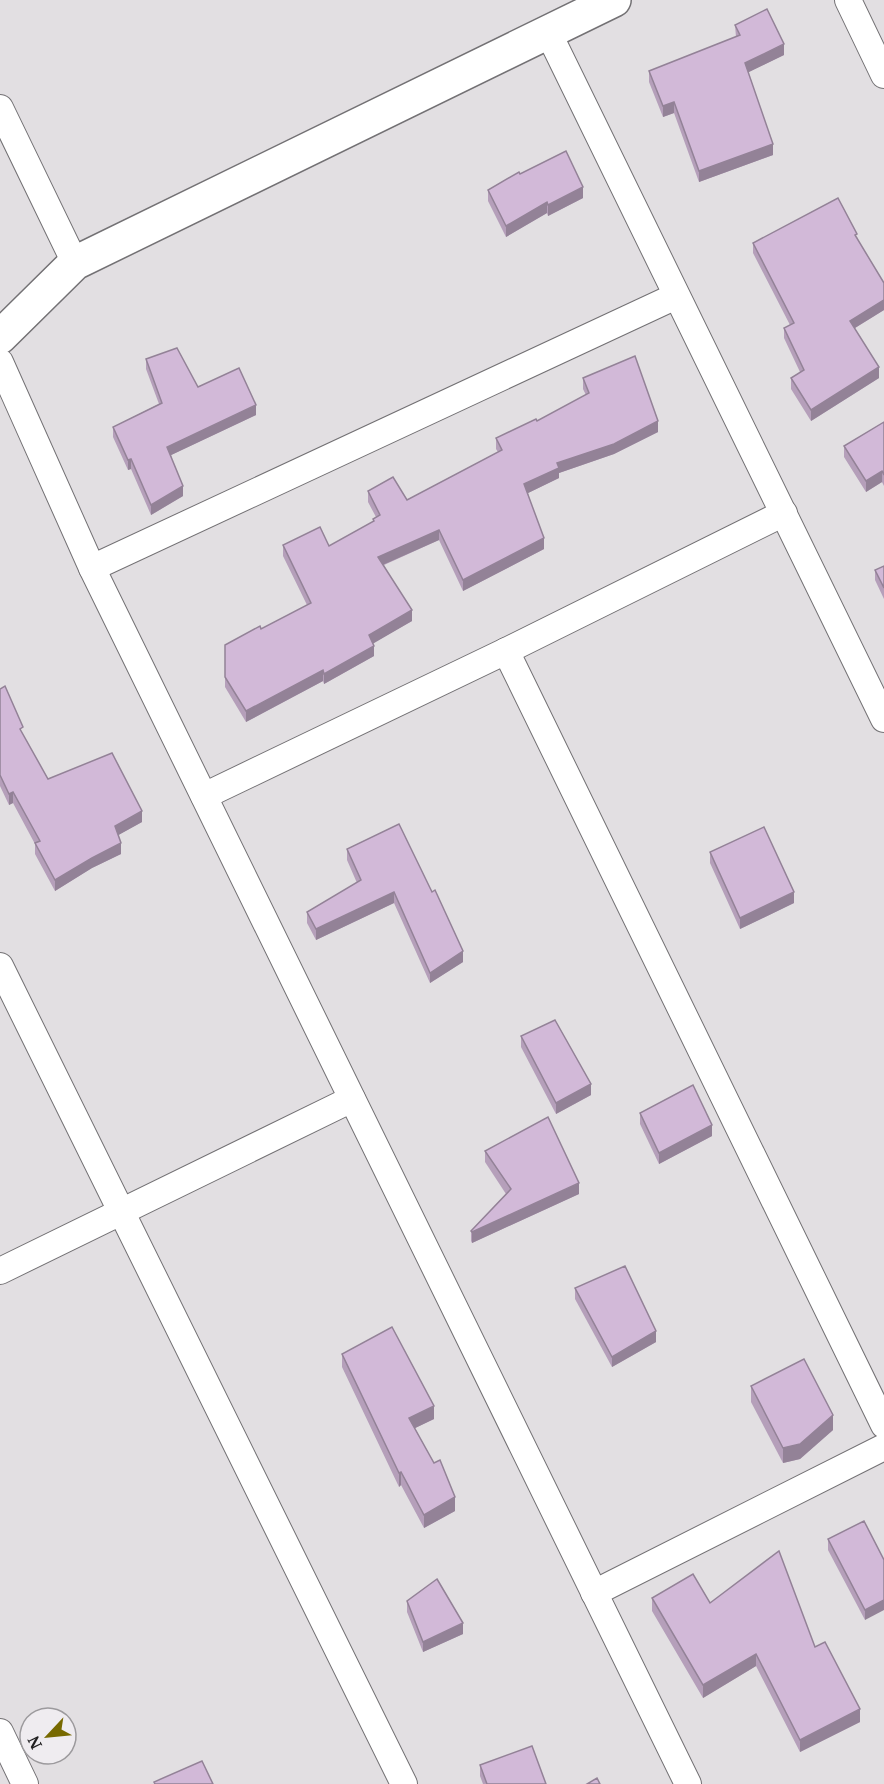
<svg xmlns="http://www.w3.org/2000/svg" width="884" height="1784" viewBox="0 0 884 1784" font-family="'PT Serif',serif">
<rect width="100%" height="100%" fill="#e2dfe2"/>
<g fill="none" stroke-linecap="round" stroke-linejoin="round">
<g stroke="#737174" stroke-width="28">
<g id="minor">
<polyline points="848,0 884,75"/>
<path d="M 548,32 C 660,261 772,490 884,719"/>
<polyline points="0,108 75,263"/>
<polyline points="0,362 92,568 688,1784"/>
<polyline points="92,568 676,296"/>
<polyline points="506,651 884,1425"/>
<polyline points="204,796 506,651 784,513"/>
<polyline points="0,966 404,1784"/>
<polyline points="0,1271 352,1099"/>
<polyline points="594,1593 884,1447"/>
<polyline points="0,1732 25,1784"/>
</g>
</g>
<g stroke="#737174" stroke-width="36">
<polyline id="tertiary" points="0,337 75,263 614,0"/>
</g>
<use href="#minor" stroke="#fff" stroke-width="26"/>
<use href="#tertiary" stroke="#fff" stroke-width="33"/>
</g>
<g fill="#b59fba">
<polygon points="735,25 784,55 748,72 773,155 699,182 674,113 663,117 649,82 649,71 736,37"/>
<polygon points="520,174 583,198 548,216 547,213 506,237 488,201 488,190"/>
<polygon points="857,237 884,310 855,328 879,378 811,421 791,389 791,378 800,372 784,338 784,328 790,325 753,253 753,243"/>
<polygon points="146,359 198,387 256,415 171,455 183,496 151,515 131,469 128,470 113,437 113,427 159,404 146,369"/>
<polygon points="583,378 658,432 614,454 559,473 559,478 528,493 544,549 463,591 439,540 384,565 412,621 373,643 374,656 324,684 323,681 246,722 225,687 225,645 261,629 307,605 283,556 283,545 329,546 373,522 373,519 376,517 368,502 368,491 407,500 498,452 496,449 496,438 537,421 586,395 583,389"/>
<polygon points="884,422 884,486 882,482 866,492 844,457 844,446"/>
<polygon points="884,566 884,599 875,580 875,570"/>
<polygon points="0,689 23,736 48,779 142,822 118,835 121,854 92,868 55,891 35,854 35,844 13,803 9,805 0,786"/>
<polygon points="399,824 463,962 430,983 394,903 316,940 307,923 307,912 357,883 347,860 347,849"/>
<polygon points="710,852 794,903 740,929 710,863"/>
<polygon points="521,1036 591,1095 556,1114 521,1047"/>
<polygon points="640,1113 712,1136 659,1164 640,1124"/>
<polygon points="485,1151 579,1194 472,1243 471,1241 471,1231 506,1194 485,1162"/>
<polygon points="575,1288 656,1342 612,1367 575,1299"/>
<polygon points="342,1354 434,1419 415,1428 455,1511 424,1528 401,1485 399,1487 342,1367"/>
<polygon points="751,1386 833,1430 800,1459 783,1463 751,1402"/>
<polygon points="828,1539 884,1560 865,1620 828,1550"/>
<polygon points="652,1598 710,1603 815,1647 860,1722 800,1752 756,1666 703,1698 652,1611"/>
<polygon points="407,1601 463,1634 423,1652 407,1612"/>
<polygon points="480,1765 546,1784 483,1784 480,1776"/>
</g>
<g fill="#938297">
<polygon points="784,44 784,55 745,74 745,63"/>
<polygon points="674,102 674,113 663,117 663,106"/>
<polygon points="773,144 773,155 699,182 699,171"/>
<polygon points="583,187 583,198 548,216 548,205"/>
<polygon points="547,202 547,213 506,237 506,226"/>
<polygon points="884,300 884,310 850,331 850,321"/>
<polygon points="879,367 879,378 811,421 811,410"/>
<polygon points="256,405 256,415 167,457 167,447"/>
<polygon points="658,421 658,432 614,454 559,473 559,478 524,495 524,484 557,463"/>
<polygon points="131,459 131,469 128,470 128,460"/>
<polygon points="882,471 882,482 866,492 866,481"/>
<polygon points="183,486 183,496 151,515 151,505"/>
<polygon points="439,530 439,540 378,567 378,557"/>
<polygon points="544,538 544,549 463,591 463,580"/>
<polygon points="412,610 412,621 369,646 369,635"/>
<polygon points="374,646 374,656 324,684 324,674"/>
<polygon points="323,670 323,681 246,722 246,711"/>
<polygon points="13,792 13,803 9,805 9,794"/>
<polygon points="142,811 142,822 115,837 115,826"/>
<polygon points="121,843 121,854 92,868 55,891 55,880 92,858"/>
<polygon points="394,892 394,903 316,940 316,929"/>
<polygon points="794,892 794,903 740,929 740,918"/>
<polygon points="463,951 463,962 430,983 430,973"/>
<polygon points="591,1084 591,1095 556,1114 556,1103"/>
<polygon points="712,1125 712,1136 659,1164 659,1153"/>
<polygon points="579,1183 579,1194 472,1243 472,1232"/>
<polygon points="656,1331 656,1342 612,1367 612,1357"/>
<polygon points="434,1406 434,1419 409,1431 409,1418"/>
<polygon points="833,1415 833,1430 800,1459 783,1463 783,1448"/>
<polygon points="401,1472 401,1485 399,1487 399,1473"/>
<polygon points="455,1497 455,1511 424,1528 424,1515"/>
<polygon points="884,1600 884,1610 865,1620 865,1610"/>
<polygon points="463,1623 463,1634 423,1652 423,1642"/>
<polygon points="756,1654 756,1666 703,1698 703,1685"/>
<polygon points="860,1709 860,1722 800,1752 800,1740"/>
</g>
<g fill="#d2b9d8" stroke="#938297" stroke-width="1.5">
<polygon points="767,9 784,44 745,63 773,144 699,171 674,102 663,106 649,71 740,35 735,25"/>
<polygon points="566,151 583,187 548,205 547,202 506,226 488,190 519,172 520,174"/>
<polygon points="838,198 857,234 855,235 884,283 884,300 850,321 879,367 811,410 791,378 804,370 784,328 794,323 753,243"/>
<polygon points="177,348 198,387 239,368 256,405 167,447 183,486 151,505 131,459 128,460 113,427 162,403 146,359"/>
<polygon points="635,356 658,421 614,444 557,463 559,468 524,484 544,538 463,580 439,530 378,557 412,610 369,635 374,646 324,674 323,670 246,711 225,677 225,645 260,626 261,629 311,603 283,545 320,527 329,546 374,521 373,519 380,515 368,491 393,477 407,500 502,450 496,438 536,419 537,421 589,393 583,378"/>
<polygon points="884,422 884,475 882,471 866,481 844,446"/>
<polygon points="884,566 884,588 875,570"/>
<polygon points="5,686 23,727 20,729 48,779 112,753 142,811 115,826 121,843 92,858 55,880 35,843 40,841 13,792 9,794 0,775 0,689"/>
<polygon points="399,824 432,892 435,890 463,951 430,973 394,892 316,929 307,912 361,880 347,849"/>
<polygon points="764,827 794,892 740,918 710,852"/>
<polygon points="555,1020 591,1084 556,1103 521,1036"/>
<polygon points="693,1085 712,1125 659,1153 640,1113"/>
<polygon points="548,1117 579,1183 472,1232 471,1231 511,1189 485,1151"/>
<polygon points="625,1266 656,1331 612,1357 575,1288"/>
<polygon points="392,1327 434,1406 409,1418 434,1463 440,1460 455,1497 424,1515 401,1472 399,1473 342,1354"/>
<polygon points="804,1359 833,1415 800,1444 783,1448 751,1386"/>
<polygon points="864,1521 884,1560 884,1600 865,1610 828,1539"/>
<polygon points="779,1551 815,1647 825,1642 860,1709 800,1740 756,1654 703,1685 652,1598 693,1574 710,1603"/>
<polygon points="437,1579 463,1623 423,1642 407,1601"/>
<polygon points="532,1746 546,1784 487,1784 480,1765"/>
<polygon points="202,1761 213,1784 155,1784 154,1782"/>
<polygon points="597,1778 600,1784 587,1784"/>
</g>
<g transform="translate(48 1736) rotate(244)"><circle r="28" fill="#efecf0" stroke="#9c9a9d" stroke-width="1.5"/>
<path d="M0-4.5L10 22L0 15L-10 22Z" fill="#776900"/>
<text y="-9" font-size="16" font-weight="bold" text-anchor="middle" fill="#201f20">N</text>
</g>
</svg>
